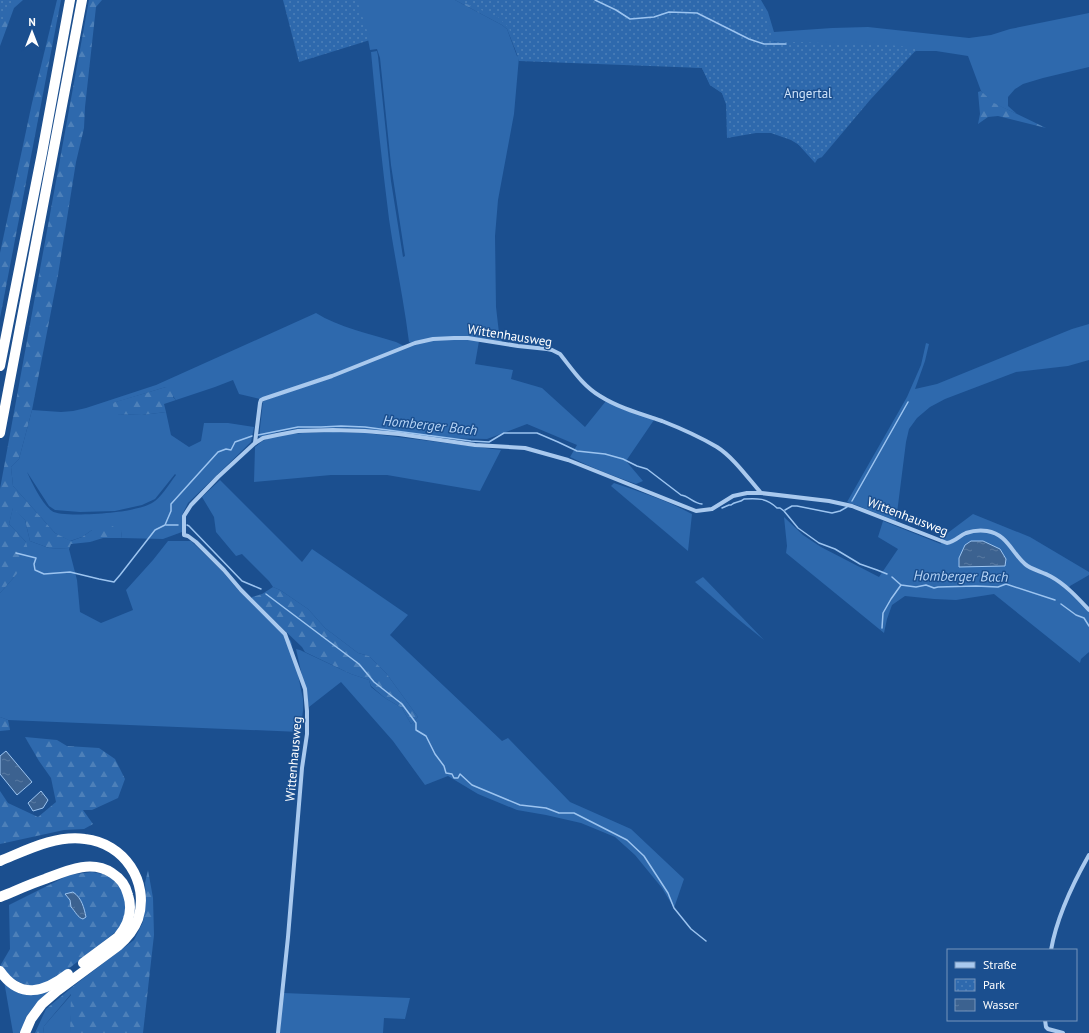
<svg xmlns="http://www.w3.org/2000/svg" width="1089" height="1033" viewBox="0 0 1089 1033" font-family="'PT Sans',sans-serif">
<defs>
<pattern id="forest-firs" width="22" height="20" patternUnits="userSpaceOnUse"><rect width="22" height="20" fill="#2e69ad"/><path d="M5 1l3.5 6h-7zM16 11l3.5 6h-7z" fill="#4d80b9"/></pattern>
<pattern id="park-dots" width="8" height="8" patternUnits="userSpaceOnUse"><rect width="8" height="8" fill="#2e69ad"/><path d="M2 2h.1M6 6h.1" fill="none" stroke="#4d80b9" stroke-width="1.8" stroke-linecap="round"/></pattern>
<pattern id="water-ripples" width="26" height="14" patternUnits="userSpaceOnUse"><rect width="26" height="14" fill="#3c6290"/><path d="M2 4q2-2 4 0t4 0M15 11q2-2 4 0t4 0" fill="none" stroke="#597aa1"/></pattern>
</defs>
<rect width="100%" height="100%" fill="#1b4f8f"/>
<g fill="#2e69ad" fill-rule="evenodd">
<path d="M 284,0 L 455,0 L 502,25 L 507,29 L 517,56 L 519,57 L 514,114 L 498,200 L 495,236 L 496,307 L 499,333 L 502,342 L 461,337 L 411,343 L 409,342 C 404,301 395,260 389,219 C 382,163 376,108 371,52 L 377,51 L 378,56 L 391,181 L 403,257 L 405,256 L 391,165 L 380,58 L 377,49 L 370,50 L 368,39 Z"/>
<polygon points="754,0 761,0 768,12 774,32 832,28 868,27 969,38 991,35 1010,29 1089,13 1089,67 1043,78 1023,84 1015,89 1008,97 1008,106 1017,114 993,103 981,91 968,56 936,51 916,51 902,59 825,147 815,163 797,143 786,137 768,132 728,110 722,93 710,85 702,68 524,54 749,41 778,42 770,41"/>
<path d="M 316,313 C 338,327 370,334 396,342 L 404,346 L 338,372 L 260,399 L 239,394 L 233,380 L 215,387 L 176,400 L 166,387 L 113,403 L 117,414 L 142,415 L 166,412 L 171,435 L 189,447 L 201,441 L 204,423 L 228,423 L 254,427 L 251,442 L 188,503 L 182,515 L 182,532 L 163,539 L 121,538 L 122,531 L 92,530 L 82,537 L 70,541 L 55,533 L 13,486 L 11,467 L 19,459 L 32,410 L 61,412 L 73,411 L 86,408 L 156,385 ZM 27,472 L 49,506 L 55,510 L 80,512 L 115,511 L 142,505 L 155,499 L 175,474 L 176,475 C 169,484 161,498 152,503 C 147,506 139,508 134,509 C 121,513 61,518 52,511 C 42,504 32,483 27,472 Z"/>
<polygon points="1089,324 1089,360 1068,366 1016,372 945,399 930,407 917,418 909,429 906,442 896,521 856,505 847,502 907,397 921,365 926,343 929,344 925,361 915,389 937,384 1072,329"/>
<path d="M 457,338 L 479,341 L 475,364 L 513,370 L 511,379 L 542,388 L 585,427 L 606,401 L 654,420 L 626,461 L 643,481 L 636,484 C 614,476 592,468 570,457 L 577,445 L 527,424 L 487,439 L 433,438 L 366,429 L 332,428 L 296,429 L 278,432 L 266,436 L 259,437 L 263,401 L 334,376 L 407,347 L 428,341 Z"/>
<path d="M 333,432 L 366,433 L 501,450 L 480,491 L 387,475 L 331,475 L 254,482 L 255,447 C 258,445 261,441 265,440 C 281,432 314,433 333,432 Z"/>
<polygon points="220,480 302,562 312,549 408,615 390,635 502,741 508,738 570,802 631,829 684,879 674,908 662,888 635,855 615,837 581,823 546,815 517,810 478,794 448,776 425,785 393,741 341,682 309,707 296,649 300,650 351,674 369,680 371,687 385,698 402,708 411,724 418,717 386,673 369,656 358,653 325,628 308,609 280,590 273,587 269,581 242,554 236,556 216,532 214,517 202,497"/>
<path d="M 614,483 C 641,492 668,501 692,514 L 688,551 L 611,486 Z"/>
<polygon points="13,507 25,520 30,541 49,548 69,549 77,580 80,612 101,623 133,610 126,590 153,560 168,541 191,541 223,572 240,592 277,627 291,641 303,699 303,711 300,732 8,720 0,717 0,593 16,575 26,542 9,524"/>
<polygon points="973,514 1030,537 1089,572 1089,575 1070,586 1068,590 1086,608 1089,612 1089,652 1081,659 1080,663 994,594 956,600 934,599 905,596 892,605 887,619 884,633 786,553 787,546 784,517 803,535 821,547 879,577 898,549 878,537 883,521 941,544 941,538"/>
<polygon points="703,577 764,640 733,615 695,582"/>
<polygon points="4,981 49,991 35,1005 26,1017 21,1033 13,1033"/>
<polygon points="283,993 410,998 405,1019 384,1018 383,1033 280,1033"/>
<polygon points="72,994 70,1033 43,1033 44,1026"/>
</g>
<g fill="url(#forest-firs)">
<polygon points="0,0 23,0 14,8 0,46"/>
<polygon points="57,0 61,0 0,318 0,253 32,103"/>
<polygon points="89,0 102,0 96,7 85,107 84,128 76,162 58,275 32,410 19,459 11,467 13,486 55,533 71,541 82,537 92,530 112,526 122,531 121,538 103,538 90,542 71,544 69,549 49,548 30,541 25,520 13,508 9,524 26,542 29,554 16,575 0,593 0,489"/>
<polygon points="455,0 467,0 513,25 520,54 517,54 507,29 502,25"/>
<polygon points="981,91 994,103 1046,128 998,116 988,117 978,124 980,114 978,92"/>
<polygon points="166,387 175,389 173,397 176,400 164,404 166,412 142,415 116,414 112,403"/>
<polygon points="273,587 280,590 308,609 325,628 358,653 369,656 386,673 418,717 411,724 402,708 385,698 371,686 369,680 351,674 305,652 302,647 252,599 252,597 262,594"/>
<polygon points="0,717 8,720 10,730 0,731"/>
<polygon points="25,737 57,740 67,746 99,748 115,759 125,779 118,798 92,810 83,810 93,824 84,829 64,830 0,844 0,791 8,803 38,817 56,802 51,778 39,761"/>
<polygon points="148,870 153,898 154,935 143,1033 70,1033 71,994 44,1026 43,1033 35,1033 46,1009 76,984 134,940 143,922 146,898 145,883"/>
<polygon points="92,872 108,875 120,885 125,894 125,917 118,930 58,977 44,985 31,987 19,982 7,975 0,966 10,949 9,905 69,875"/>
</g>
<g fill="url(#park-dots)">
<polygon points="0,0 17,0 6,9 0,29"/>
<polygon points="283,0 357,0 370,40 299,62"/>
<polygon points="457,0 758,0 764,11 774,42 802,42 860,45 880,44 918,48 870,100 822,157 815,160 804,148 791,140 771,133 756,133 727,138 726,103 722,93 710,85 702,68 519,61 509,28 498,17"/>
</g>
<g fill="url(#water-ripples)" stroke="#9cc4f0">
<polygon points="971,541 983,541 1000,549 1006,559 1005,566 959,567 959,558 965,545"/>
<polygon points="6,751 32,782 17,795 0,774 0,756"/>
<polygon points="41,791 48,800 43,808 33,811 28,803"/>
<path d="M 73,892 C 82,898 84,908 86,917 L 83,919 C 78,918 75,911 71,907 L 70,900 L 65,894 Z"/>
</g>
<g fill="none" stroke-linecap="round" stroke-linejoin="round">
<g stroke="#9cc4f0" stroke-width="1.5">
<polyline points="595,0 616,10 630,19 654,17 669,12 697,13 749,39 764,44 786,44"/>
<path d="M 258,435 L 298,427 L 321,427 L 341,426 L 365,427 L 471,441 L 489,442 L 504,433 L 537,433 L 558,442 L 577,451 L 605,454 L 623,459 L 637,466 L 647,469 L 681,495 C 689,496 693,503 702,504"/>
<polyline points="852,501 908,402"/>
<path d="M 722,508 L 729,505 L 731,505 C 735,501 740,503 744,499 C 757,498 767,498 777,508 L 780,508 L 784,511 L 798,528 L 819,543 L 835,549 L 860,564 L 877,570 L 887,574"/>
<polyline points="785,510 792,506 797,506 832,513 840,511 847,507"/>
<polyline points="166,525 178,525"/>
<polyline points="187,525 189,526 242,581 261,589"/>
<polyline points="16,553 36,558 34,564 35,570 44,574 70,572 99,579 114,582 120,575 155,530 165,525 171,511 171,504 218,452 226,449 231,450 235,442 252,436"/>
<polyline points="892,577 901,585 916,587 926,585 934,588 938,587 976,586 998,587 1006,584 1055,600"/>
<polyline points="266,594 359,664 374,682 402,704 416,723 416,730 426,736 435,754 444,766 446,773 452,774 454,778 458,778 460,774 472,785 520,805 546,808 559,813 574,813 627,840 644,856 668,893 674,908 691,929 706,941"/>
<polyline points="1061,604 1076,615 1084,618 1089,626"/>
<polyline points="882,628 883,613 891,599 901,585"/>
</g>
<g stroke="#a9c9ee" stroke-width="4">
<path d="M 255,443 L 260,403 L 261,400 L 263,399 L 332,376 L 415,343 L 433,339 L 454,338 L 468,338 L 518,346 L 547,349 L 552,350 L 560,354 C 572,369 583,386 600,396 C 619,408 641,414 662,421 C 680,428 700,437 717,447 C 733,457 748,478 761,493"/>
<path d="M 1051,950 C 1057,916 1072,885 1089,855"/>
<polyline points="1045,1020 1046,1027 1048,1029 1063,1033"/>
<path d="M 278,1033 L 288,937 L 302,768 L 307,734 L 307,711 L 305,689 L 285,634 L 241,590 L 224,570 L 196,542 L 188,536 L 184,535 L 184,516 L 191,505 L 218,477 L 255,443 L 263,438 L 277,435 L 298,431 L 333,430 L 365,431 L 399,434 L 475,445 L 525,448 L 568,460 L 696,511 L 712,509 L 733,496 L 747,493 L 761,493 L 829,501 L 852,506 L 947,543 C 955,542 959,536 966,533 C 972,531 980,530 987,531 C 1007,534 1012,553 1025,564 C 1030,569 1043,572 1050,576 C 1065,584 1077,597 1089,610"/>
</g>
<g stroke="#fff" stroke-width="10">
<polyline points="0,366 42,153 70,0"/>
<polyline points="0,433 82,0"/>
<path d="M 0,861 C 27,850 55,835 85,839 C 124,843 150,882 138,919 C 134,930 126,939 118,946 L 57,991 L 42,1004 L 31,1019 L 25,1033"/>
<path d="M 0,897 C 15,891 30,884 45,879 C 66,871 91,859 112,873 C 120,878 126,886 128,895 C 133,910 128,925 118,937 L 83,963"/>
<path d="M 0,971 C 20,1000 45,992 68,974"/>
</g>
</g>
<g text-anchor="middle" stroke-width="3" stroke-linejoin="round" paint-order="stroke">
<g font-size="13" fill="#cfe3fa" stroke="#1b4f8f">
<text x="808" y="98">Angertal</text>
</g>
<g font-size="13" fill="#fff" stroke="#1b4f8f">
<text transform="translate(510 335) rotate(9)" y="5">Wittenhausweg</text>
<text transform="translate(908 516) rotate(21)" y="5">Wittenhausweg</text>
<text transform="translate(293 759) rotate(-85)" y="5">Wittenhausweg</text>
</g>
<g font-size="14" font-style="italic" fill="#b5d3f5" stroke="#1b4f8f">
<text transform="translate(430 425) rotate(6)" y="5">Homberger Bach</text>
<text transform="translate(961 576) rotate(1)" y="5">Homberger Bach</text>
</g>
</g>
<rect x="947" y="949" width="130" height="72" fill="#1b4f8f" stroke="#7695bc"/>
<rect x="955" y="962" width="20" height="6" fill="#a9c9ee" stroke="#7695bc"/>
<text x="983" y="969" font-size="12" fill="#ffffff">Straße</text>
<rect x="955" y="979" width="20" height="12" fill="url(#park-dots)" stroke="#7695bc"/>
<text x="983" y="989" font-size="12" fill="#ffffff">Park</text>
<rect x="955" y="999" width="20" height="12" fill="url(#water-ripples)" stroke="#7695bc"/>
<text x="983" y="1009" font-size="12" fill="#ffffff">Wasser</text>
<g transform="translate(32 32)" stroke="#1b4f8f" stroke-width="3" paint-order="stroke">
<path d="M0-3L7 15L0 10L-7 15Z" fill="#ffffff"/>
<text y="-6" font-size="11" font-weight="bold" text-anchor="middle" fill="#ffffff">N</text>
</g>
</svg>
